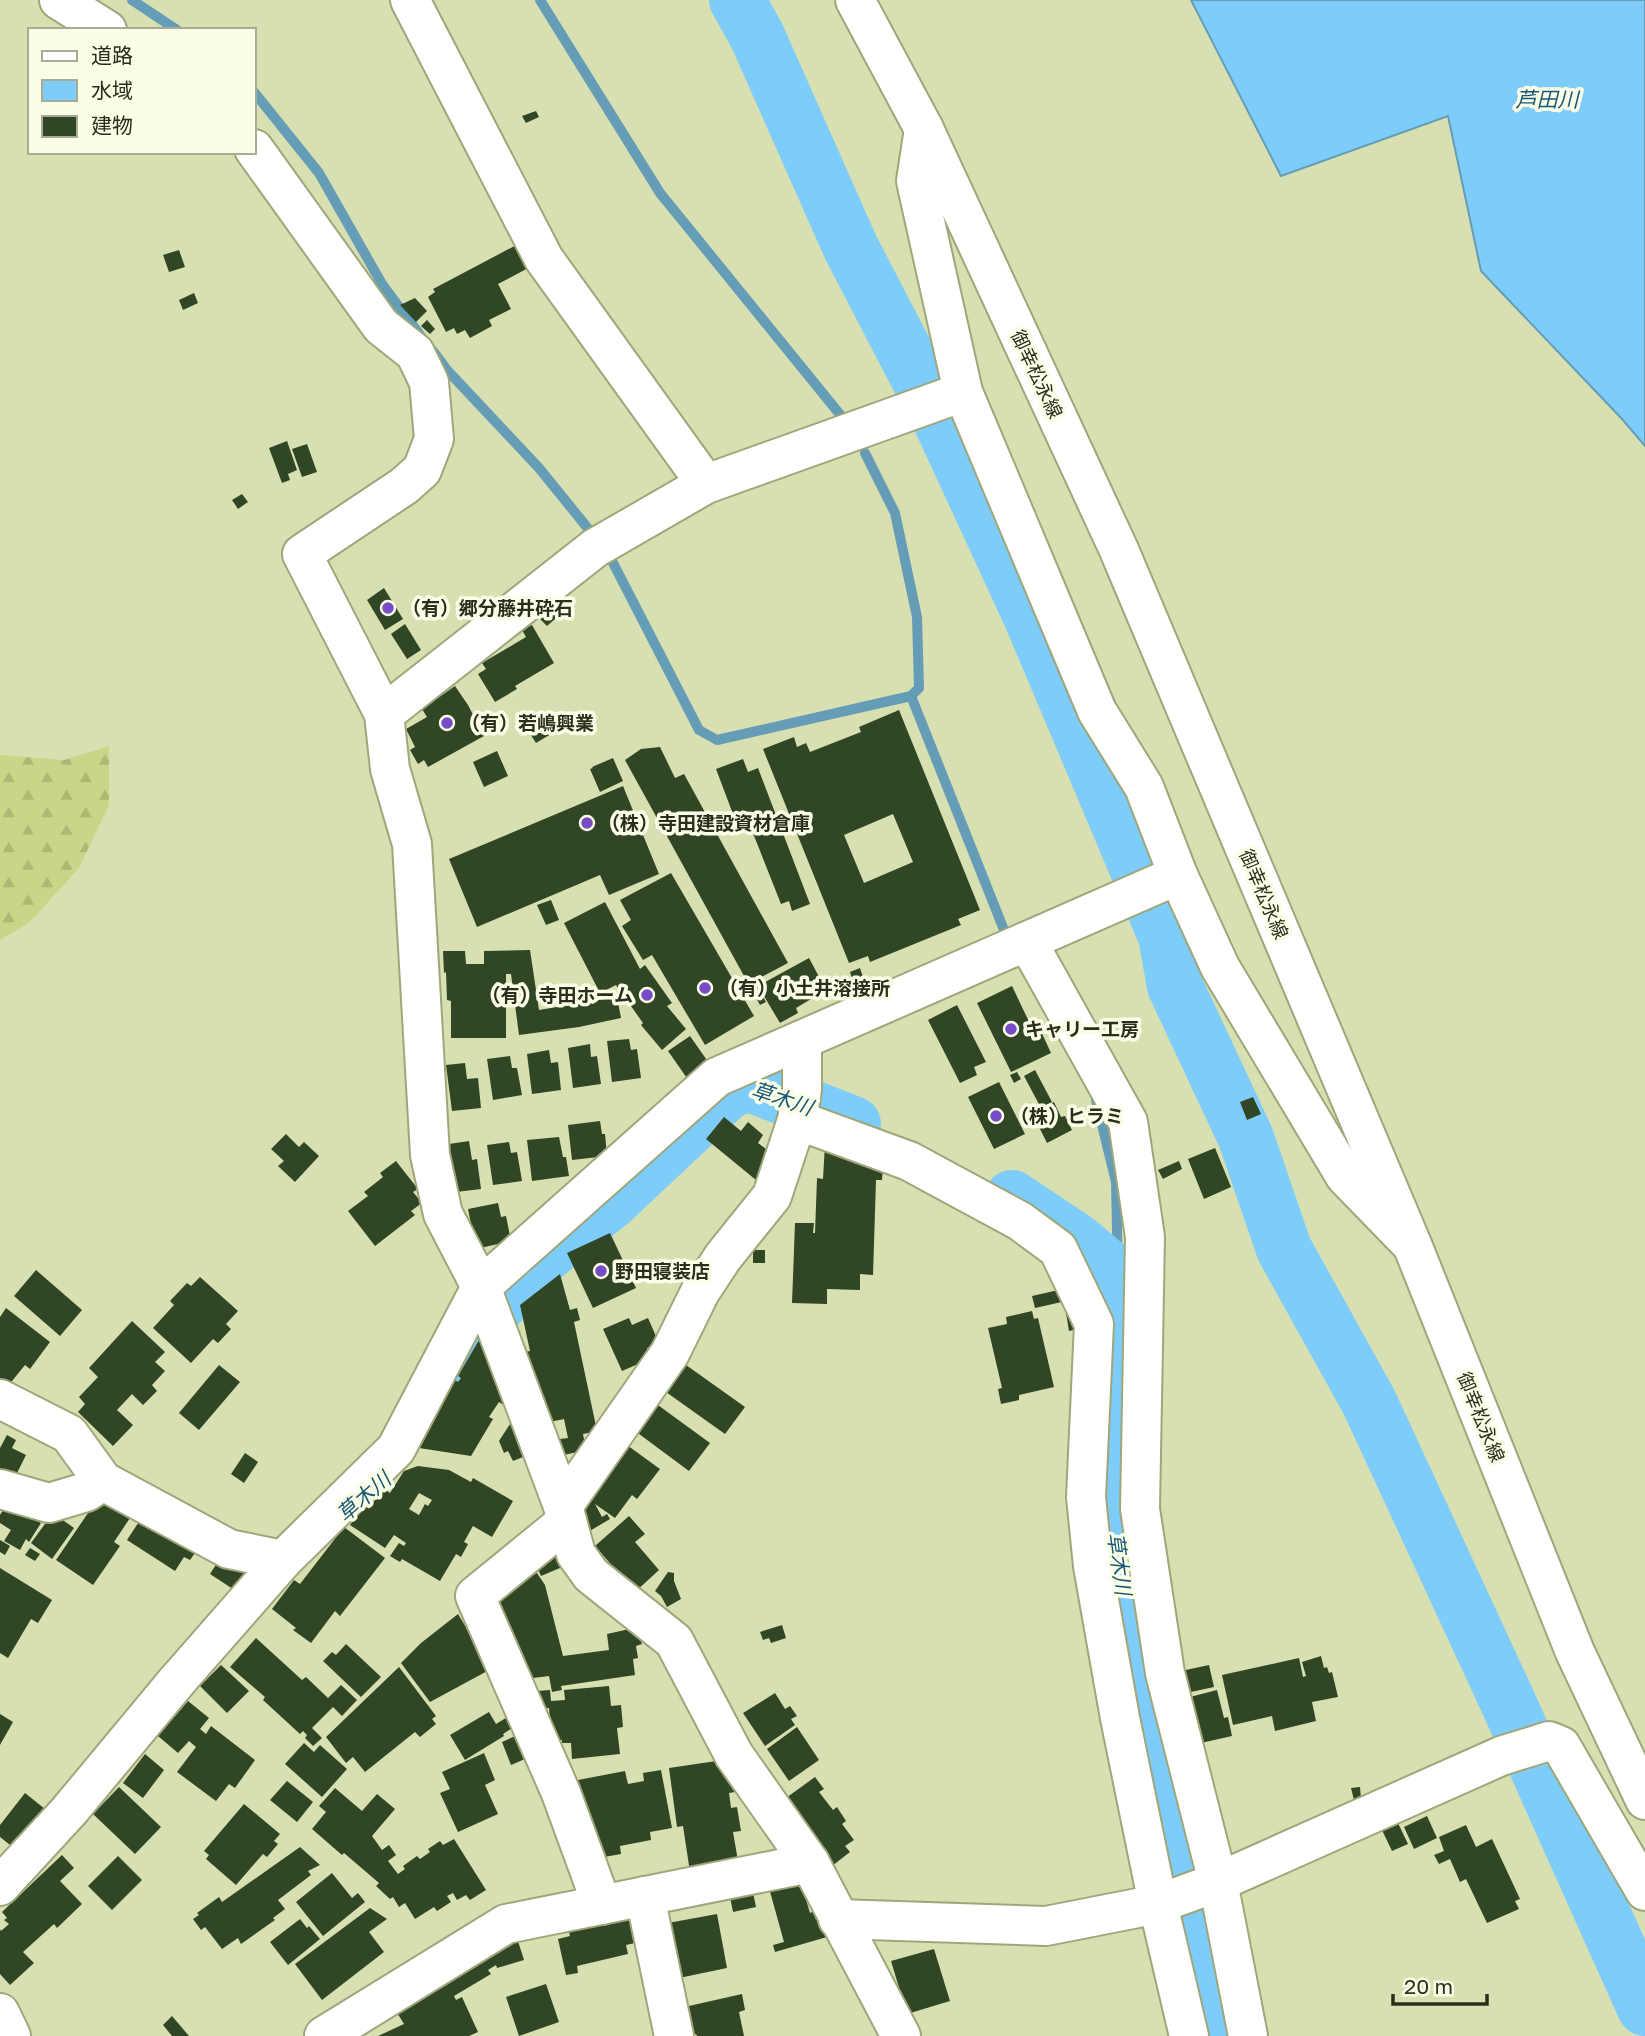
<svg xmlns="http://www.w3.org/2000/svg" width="1645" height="2036" viewBox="0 0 1645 2036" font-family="'Golos Text','Noto Sans JP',sans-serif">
<defs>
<pattern id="forest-firs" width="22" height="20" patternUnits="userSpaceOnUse" patternTransform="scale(1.75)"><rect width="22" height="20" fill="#cad687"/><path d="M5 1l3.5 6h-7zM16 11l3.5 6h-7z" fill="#aeb874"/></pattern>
</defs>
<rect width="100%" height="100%" fill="#d8e0b2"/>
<polygon fill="url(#forest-firs)" points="109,746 109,805 79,868 30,922 0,940 0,755 64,760"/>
<polygon fill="#7eccfa" stroke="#659db7" stroke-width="2" points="1191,0 1645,0 1645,446 1622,419 1481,271 1448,116 1281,176"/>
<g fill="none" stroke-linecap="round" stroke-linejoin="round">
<g stroke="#659db7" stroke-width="10">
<polyline points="132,0 177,30"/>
<polyline points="540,0 660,193 842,417"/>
<polyline points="254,92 319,173 382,284 423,339"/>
<polyline points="433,351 447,370 539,468 590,531"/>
<polyline points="865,453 895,513 917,617 919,688 911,696 1008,940"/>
<polyline points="610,557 699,730 717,740 911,696"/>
<polyline points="1096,1100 1116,1182 1118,1276"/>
</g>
<g stroke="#7eccfa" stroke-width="56">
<polyline points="737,0 757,36 851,248 941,421 1031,616 1166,936 1175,986 1246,1138 1284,1249 1369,1402 1507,1700 1645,2008"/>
<polyline points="1012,1198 1075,1240 1118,1276 1113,1529 1135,1679 1218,2036"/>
<polyline points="460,1358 468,1343 526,1270 611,1201 729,1090 750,1084 853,1124"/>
</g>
</g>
<g fill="#304624" fill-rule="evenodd">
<polygon points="536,111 539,117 526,123 522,116"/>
<polygon points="522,242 534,265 498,284 511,309 489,320 492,326 470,338 465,330 457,334 454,328 446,332 428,297 435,292 433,289"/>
<polygon points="179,250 185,267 169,272 163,255"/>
<polygon points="194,293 198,303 183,310 179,300"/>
<polygon points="415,298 427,311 416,322 400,305"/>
<polygon points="427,320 435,329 430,334 421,326"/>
<polygon points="287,441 297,470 288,474 290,480 282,483 269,448"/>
<polygon points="307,444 317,472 302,477 292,449"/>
<polygon points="242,494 248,502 238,509 232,500"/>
<polygon points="384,588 403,619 385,630 367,600"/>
<polygon points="551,608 555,612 558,609 562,613 547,626 539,618"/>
<polygon points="405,624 421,650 407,659 391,634"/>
<polygon points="532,625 554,663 515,686 517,689 495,702 478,674 486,669 482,663 526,637 522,630"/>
<polygon points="455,686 468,705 484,736 428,767 424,760 418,764 410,750 415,747 406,729 427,717 422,709"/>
<path d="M 899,710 L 980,910 L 958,919 L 961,925 L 870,962 L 868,956 L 849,963 L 763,749 L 794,737 L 797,747 L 806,743 L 810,752 L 861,732 L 859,727 ZM 893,814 L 913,862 L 864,883 L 844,835 Z"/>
<polygon points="551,711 561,728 536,743 525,726"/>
<polygon points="660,747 675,778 684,774 788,963 754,981 766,1002 760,1005 625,760 641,749"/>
<polygon points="497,751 508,776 484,787 473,762"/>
<polygon points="613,758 623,781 600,792 590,769 593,768 592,767"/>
<polygon points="743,759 748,772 758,768 810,904 792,911 789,901 781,904 747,818 736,822 716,769"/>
<polygon points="623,786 659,874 609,895 600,875 477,927 449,859"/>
<polygon points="671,873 754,1016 705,1045 652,955 643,960 622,926 631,920 620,900"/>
<polygon points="551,900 559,920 546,925 537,905"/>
<polygon points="605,902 640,969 645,965 672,1003 667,1006 686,1029 662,1050 641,1025 643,1023 616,985 600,993 564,923"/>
<polygon points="530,950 539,1010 617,997 621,1018 579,1027 519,1035 511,974 506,974 506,1038 451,1038 451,1001 447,1000 446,972 444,973 443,951 465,951 466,964 484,964 484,951"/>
<polygon points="809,958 826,990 796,1008 798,1013 780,1023 758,986"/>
<polygon points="860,968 865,983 855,987 850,972"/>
<polygon points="1012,986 1033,1030 1039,1027 1051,1053 1011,1072 977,1003"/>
<polygon points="957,1005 986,1062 974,1067 977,1075 960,1083 928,1020"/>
<polygon points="690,1036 711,1066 689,1081 668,1051"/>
<polygon points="629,1039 631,1050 637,1049 641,1078 612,1082 607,1041"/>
<polygon points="590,1044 591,1057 597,1056 601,1084 573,1088 568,1048"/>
<polygon points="549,1050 551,1063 558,1062 561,1090 532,1094 527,1054"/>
<polygon points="510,1056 512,1068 517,1068 522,1095 493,1100 487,1059"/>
<polygon points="465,1063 467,1079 478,1078 481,1108 452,1111 446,1065"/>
<polygon points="1035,1070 1052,1102 1041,1108 1024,1076"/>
<polygon points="1017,1072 1021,1079 1014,1083 1010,1075"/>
<polygon points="999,1082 1025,1134 994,1149 968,1097"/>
<polygon points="1253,1097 1261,1114 1247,1120 1240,1102"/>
<polygon points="1054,1102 1061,1117 1065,1116 1072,1130 1047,1143 1032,1113"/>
<polygon points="724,1117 741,1131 748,1122 763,1135 758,1143 775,1156 756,1180 706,1139"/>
<polygon points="600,1121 602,1134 605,1134 607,1156 572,1160 568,1125"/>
<polygon points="286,1134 299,1147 304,1142 319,1156 295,1182 278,1166 284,1161 271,1149"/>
<polygon points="559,1137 563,1157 566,1157 569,1176 532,1181 527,1140"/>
<polygon points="469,1141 472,1160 477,1159 481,1189 456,1192 449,1144"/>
<polygon points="509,1142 511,1153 517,1152 522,1181 493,1185 487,1145"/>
<polygon points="825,1144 883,1166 882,1180 876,1180 873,1275 860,1274 860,1290 827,1289 827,1304 792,1303 795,1223 814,1223 813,1233 815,1233 817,1178 823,1179"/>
<polygon points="1215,1148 1231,1187 1204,1199 1188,1159"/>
<polygon points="396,1161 418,1189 413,1192 422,1203 411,1211 415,1215 375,1246 348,1211 368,1196 364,1192 383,1177 380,1173"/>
<polygon points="1179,1161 1182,1169 1163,1179 1158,1170"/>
<polygon points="498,1203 501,1217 506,1216 511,1241 476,1249 468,1209"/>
<polygon points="610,1233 636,1288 593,1308 567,1253"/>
<rect x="753" y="1250" width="12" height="13"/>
<polygon points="36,1270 82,1310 60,1336 14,1296"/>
<polygon points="560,1274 570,1310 577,1308 580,1320 574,1322 597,1431 583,1434 586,1450 564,1455 560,1439 568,1438 564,1419 545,1423 520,1353 530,1351 520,1305"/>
<polygon points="200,1277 238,1311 226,1324 231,1329 218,1343 213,1339 191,1363 153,1328 174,1305 170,1301 187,1283 191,1286"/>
<polygon points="1063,1289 1066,1301 1035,1308 1032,1296"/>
<polygon points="1065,1307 1078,1329 1069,1331"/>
<polygon points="6,1308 50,1342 30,1369 25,1365 8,1386 0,1380 0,1317"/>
<polygon points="1032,1311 1034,1319 1038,1318 1054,1387 1019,1395 1019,1400 1001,1404 998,1389 1002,1388 988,1328 1007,1324 1006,1317"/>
<polygon points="629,1318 632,1325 648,1318 659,1343 647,1348 652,1358 622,1371 603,1329"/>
<polygon points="132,1321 165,1352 155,1362 165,1371 152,1385 157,1391 143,1405 132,1394 117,1410 133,1425 113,1446 78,1412 85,1404 79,1397 98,1377 89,1368"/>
<polygon points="479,1340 485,1344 505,1406 499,1402 489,1417 493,1419 471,1456 419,1448 455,1380 458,1382 461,1378 458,1376"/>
<polygon points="679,1360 745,1407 725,1434 659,1387"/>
<polygon points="219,1365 240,1382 199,1430 179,1413"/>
<polygon points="651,1400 710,1443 689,1471 631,1428"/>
<polygon points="512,1421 528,1455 513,1461 508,1451 504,1453 499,1441"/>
<polygon points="7,1435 16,1440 12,1448 26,1455 10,1487 0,1482 0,1448"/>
<polygon points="620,1440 660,1469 637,1499 632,1495 615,1518 595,1504 602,1517 607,1514 610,1519 588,1532 571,1506"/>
<polygon points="245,1453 258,1462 244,1483 231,1474"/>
<path d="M 418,1466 L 449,1470 L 471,1482 L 473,1478 L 513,1501 L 492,1537 L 473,1526 L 464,1542 L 468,1544 L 461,1557 L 456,1554 L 440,1581 L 402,1559 L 400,1562 L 390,1556 L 399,1543 L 404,1546 L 406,1543 L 394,1535 L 385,1548 L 350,1525 L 368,1499 L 373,1503 L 383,1488 L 390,1493 L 404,1471 ZM 419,1493 L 432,1500 L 428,1506 L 425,1504 L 419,1515 L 409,1509 Z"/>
<polygon points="101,1494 132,1515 114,1542 120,1546 93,1585 56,1560"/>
<polygon points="6,1505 21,1511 41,1523 29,1542 26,1539 20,1550 4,1541 11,1530 0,1523 0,1515"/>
<polygon points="146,1511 200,1546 190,1560 184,1557 175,1571 127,1540"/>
<polygon points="53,1513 74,1528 52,1559 31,1543"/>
<polygon points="629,1516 645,1534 635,1542 659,1570 635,1592 595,1546"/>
<polygon points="344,1527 385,1558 340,1616 335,1611 311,1643 293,1630 296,1628 272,1609 294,1580 300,1584"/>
<polygon points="0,1540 10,1546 5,1555 0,1552"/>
<polygon points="30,1548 40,1554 35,1561 25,1555"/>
<polygon points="560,1549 567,1565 541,1576 538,1569"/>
<polygon points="222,1555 252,1574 239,1593 210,1574"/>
<polygon points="0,1568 52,1600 38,1623 31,1619 8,1658 0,1653"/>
<polygon points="668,1572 674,1573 674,1581 681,1599 667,1607 661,1596 655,1591"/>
<polygon points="537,1573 545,1585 563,1656 609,1650 607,1634 634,1628 646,1641 641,1642 642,1644 636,1646 638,1658 633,1659 635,1675 561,1686 562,1690 552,1692 549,1676 525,1679 494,1595"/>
<polygon points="458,1614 491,1669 430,1702 401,1663 421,1643"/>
<polygon points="782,1625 786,1638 771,1643 769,1638 763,1640 760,1632"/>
<polygon points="256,1638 302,1680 306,1677 328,1698 341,1685 357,1700 342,1716 333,1707 312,1728 322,1738 313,1746 305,1738 307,1735 303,1731 300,1734 263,1700 265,1697 230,1667"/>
<polygon points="346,1644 381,1677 361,1697 323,1661 332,1652 336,1655"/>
<polygon points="1321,1656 1324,1668 1327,1667 1329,1673 1332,1672 1338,1697 1312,1702 1316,1721 1275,1731 1272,1716 1233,1725 1222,1675 1299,1658 1303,1677 1306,1676 1302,1662"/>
<polygon points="221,1665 249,1691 227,1713 200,1686"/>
<polygon points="1209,1665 1214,1687 1186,1693 1181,1671"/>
<polygon points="399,1667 436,1716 432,1719 436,1724 420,1737 415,1732 365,1772 353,1757 346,1763 326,1737"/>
<polygon points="609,1686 611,1706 621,1705 623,1727 617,1728 620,1754 572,1759 571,1743 562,1743 562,1740 552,1741 549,1708 539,1709 537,1691 550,1690 551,1701 565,1700 564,1690"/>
<polygon points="1217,1690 1224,1718 1228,1717 1232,1736 1201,1743 1186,1698"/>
<polygon points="775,1693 785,1709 790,1706 797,1716 791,1719 795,1725 765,1746 743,1713"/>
<polygon points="188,1701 209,1718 200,1729 206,1734 211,1726 255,1760 235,1788 229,1784 216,1801 177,1772 196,1747 189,1741 178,1753 158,1736"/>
<polygon points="489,1712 496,1724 514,1713 520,1723 503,1734 504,1736 465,1760 450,1735"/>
<polygon points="0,1714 13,1722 0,1745"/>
<polygon points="797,1727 819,1760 789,1781 767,1749"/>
<polygon points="522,1733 532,1756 511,1765 502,1742"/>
<polygon points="304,1743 314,1752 320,1745 347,1769 322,1797 285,1764"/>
<polygon points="484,1753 495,1780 485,1785 498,1814 458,1832 440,1793 450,1789 442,1772"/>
<polygon points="145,1754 164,1770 143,1798 123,1783"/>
<polygon points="730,1759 735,1792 729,1793 731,1808 737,1807 741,1831 733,1832 738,1861 690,1872 683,1826 677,1827 669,1768"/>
<polygon points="661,1770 672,1828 650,1832 651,1840 620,1846 621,1854 593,1859 578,1780 625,1771 628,1784 644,1781 643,1773"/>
<polygon points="815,1777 824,1789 819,1792 833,1810 837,1807 846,1821 842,1824 854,1840 845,1846 850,1852 832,1866 786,1798"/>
<polygon points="287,1781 313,1802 297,1822 270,1800"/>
<polygon points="119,1787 161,1827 135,1854 93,1814"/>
<polygon points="1360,1787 1361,1799 1354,1800 1351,1788"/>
<polygon points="335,1788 362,1811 377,1794 395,1809 372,1836 382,1850 389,1845 396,1855 388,1861 398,1874 405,1869 403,1866 417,1856 420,1859 430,1852 428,1849 440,1841 443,1845 454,1839 486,1890 470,1900 466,1895 457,1900 453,1893 447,1896 451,1902 437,1911 434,1907 415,1919 405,1903 399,1907 393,1897 390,1899 376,1886 379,1883 344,1853 342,1855 312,1829 326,1812 319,1806"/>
<polygon points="25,1793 50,1813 19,1852 0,1837 0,1825"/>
<polygon points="244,1804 280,1834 274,1841 278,1844 267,1857 263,1854 236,1885 206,1859 209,1855 204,1851"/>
<polygon points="1427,1816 1437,1838 1414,1849 1404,1827"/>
<polygon points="1397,1821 1408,1844 1392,1851 1381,1828"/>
<polygon points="1466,1825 1476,1847 1492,1839 1520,1899 1515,1901 1519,1909 1487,1923 1466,1879 1460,1882 1450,1859 1439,1864 1434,1855 1444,1851 1439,1837"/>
<polygon points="300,1847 320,1865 308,1871 311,1875 278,1900 285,1909 273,1918 275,1920 241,1944 238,1938 222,1949 205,1927 201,1930 193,1919 199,1915 197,1913 219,1897 222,1902"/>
<polygon points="62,1855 74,1868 60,1881 82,1904 57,1928 54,1924 23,1952 34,1963 10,1985 0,1974 0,1929 1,1931 9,1924 4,1920 7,1918 2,1912"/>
<polygon points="118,1856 142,1880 112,1910 88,1886"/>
<polygon points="332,1873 352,1898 358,1893 365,1902 323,1936 296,1902"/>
<polygon points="800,1879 810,1913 814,1911 816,1920 822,1919 827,1937 775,1952 773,1945 784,1942 769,1888"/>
<polygon points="752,1888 756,1907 733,1912 729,1892"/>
<polygon points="370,1908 387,1919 369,1932 384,1952 322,2000 295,1964"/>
<polygon points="627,1909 635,1943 626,1945 628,1954 577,1966 578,1973 566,1975 558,1939 570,1936 567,1922"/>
<polygon points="717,1914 727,1968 679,1978 668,1923"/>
<polygon points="300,1919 307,1928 309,1926 320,1939 288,1965 270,1942"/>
<polygon points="517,1938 524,1960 497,1968 496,1965 488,1970 491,1974 454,1996 456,2000 462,1997 478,2032 469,2036 378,2036 404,2024 391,2003"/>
<polygon points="934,1949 950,2001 907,2014 891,1961"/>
<polygon points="546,1984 559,2022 519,2036 506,1997"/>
<polygon points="742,1994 745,2010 739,2012 744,2036 697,2036 696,2034 689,2036 680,2008"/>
<polygon points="172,2016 189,2036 172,2036 163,2025"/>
</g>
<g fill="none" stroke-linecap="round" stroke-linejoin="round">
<g stroke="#9fa67a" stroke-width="42">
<g id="minor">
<polyline points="59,0 107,30"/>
<polyline points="410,0 544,259 706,484"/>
<polyline points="924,129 916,181 963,392 1097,711 1144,787 1178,875 1220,967 1345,1176 1412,1245"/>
<polyline points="254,149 381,326 415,353 429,382 434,439 422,470 404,486 302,554 384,714 390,769 412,844 430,1155 443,1214 481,1287 563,1506 576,1554 591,1575 674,1641 734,1755 810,1863 901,2036"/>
<polyline points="384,714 595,548 706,484 963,392"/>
<polyline points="1027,941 1128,1122 1145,1237 1140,1509 1165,1673 1218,1882 1248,2036"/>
<polyline points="797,1120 909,1161 1020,1221 1058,1249 1094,1324 1086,1497 1093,1566 1120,1718 1158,1904 1189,2036"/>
<polyline points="0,1399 69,1434 103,1481 229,1549 283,1560"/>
<polyline points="0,1489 49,1503 86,1492 103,1481"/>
<polyline points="563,1506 670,1353 700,1292 723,1257 772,1196 797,1120 802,1090 802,1040"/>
<polyline points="567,1521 475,1596 561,1793 602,1905"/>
<polyline points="0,1886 69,1811 177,1681 283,1560 396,1449 481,1287 717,1077 1178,875"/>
<polyline points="645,1896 674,2036"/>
<polyline points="838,1919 1046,1926 1158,1904 1218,1882 1501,1756 1549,1741 1561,1746 1645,1891"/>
<polyline points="0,2013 11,2036"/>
<polyline points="324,2036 506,1924 810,1863"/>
</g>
</g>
<g stroke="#9fa67a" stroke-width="42">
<polyline id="major" points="855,0 924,129 1119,550 1413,1247 1575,1652 1645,1800"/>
</g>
<use href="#minor" stroke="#fff" stroke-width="38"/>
<use href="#major" stroke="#fff" stroke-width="38"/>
</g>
<g fill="#764dc5" stroke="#fafee7" stroke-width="2.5">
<circle cx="388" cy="608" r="7"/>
<circle cx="447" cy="723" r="7"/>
<circle cx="587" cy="823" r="7"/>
<circle cx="705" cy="988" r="7"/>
<circle cx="647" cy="995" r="7"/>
<circle cx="1011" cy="1029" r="7"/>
<circle cx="996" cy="1116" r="7"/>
<circle cx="601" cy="1271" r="7"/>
</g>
<g text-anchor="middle" stroke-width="7" stroke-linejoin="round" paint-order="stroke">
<g font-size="19" fill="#2b2e1c" stroke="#fafee7">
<text transform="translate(1037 374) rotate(65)" y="7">御幸松永線</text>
<text transform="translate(1264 894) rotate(67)" y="7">御幸松永線</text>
<text transform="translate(1481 1417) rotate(68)" y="7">御幸松永線</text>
</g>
<g font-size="19" font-weight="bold" fill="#2b2e1c" stroke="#fafee7" text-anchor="start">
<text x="402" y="615">（有）郷分藤井砕石</text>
<text x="461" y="730">（有）若嶋興業</text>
<text x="601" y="830">（株）寺田建設資材倉庫</text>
<text x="719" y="995">（有）小土井溶接所</text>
<text x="633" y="1002" text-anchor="end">（有）寺田ホーム</text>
<text x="1025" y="1036">キャリー工房</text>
<text x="1010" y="1123">（株）ヒラミ</text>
<text x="615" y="1278">野田寝装店</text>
</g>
<g font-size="21" font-style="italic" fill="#1a5776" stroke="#fafee7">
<text x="1547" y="107">芦田川</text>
<text transform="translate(782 1099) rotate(18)" y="7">草木川</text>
<text transform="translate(364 1497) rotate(-41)" y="7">草木川</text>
<text transform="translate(1119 1564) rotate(82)" y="7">草木川</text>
</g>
</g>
<rect x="28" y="28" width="228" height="126" fill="#fafee7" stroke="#a7ab96" stroke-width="2"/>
<rect x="42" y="51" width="35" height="10" fill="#ffffff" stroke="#a7ab96" stroke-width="2"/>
<text x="91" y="63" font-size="21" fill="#2b2e1c">道路</text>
<rect x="42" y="80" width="35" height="21" fill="#7eccfa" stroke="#a7ab96" stroke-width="2"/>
<text x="91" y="98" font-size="21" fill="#2b2e1c">水域</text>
<rect x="42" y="116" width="35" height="21" fill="#304624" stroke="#a7ab96" stroke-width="2"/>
<text x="91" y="133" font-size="21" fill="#2b2e1c">建物</text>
<path d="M1393 1994v10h94v-10" fill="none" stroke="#2b2e1c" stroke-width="3.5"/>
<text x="1404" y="1994" font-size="21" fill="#2b2e1c" stroke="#fafee7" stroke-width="5" paint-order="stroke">20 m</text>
</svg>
